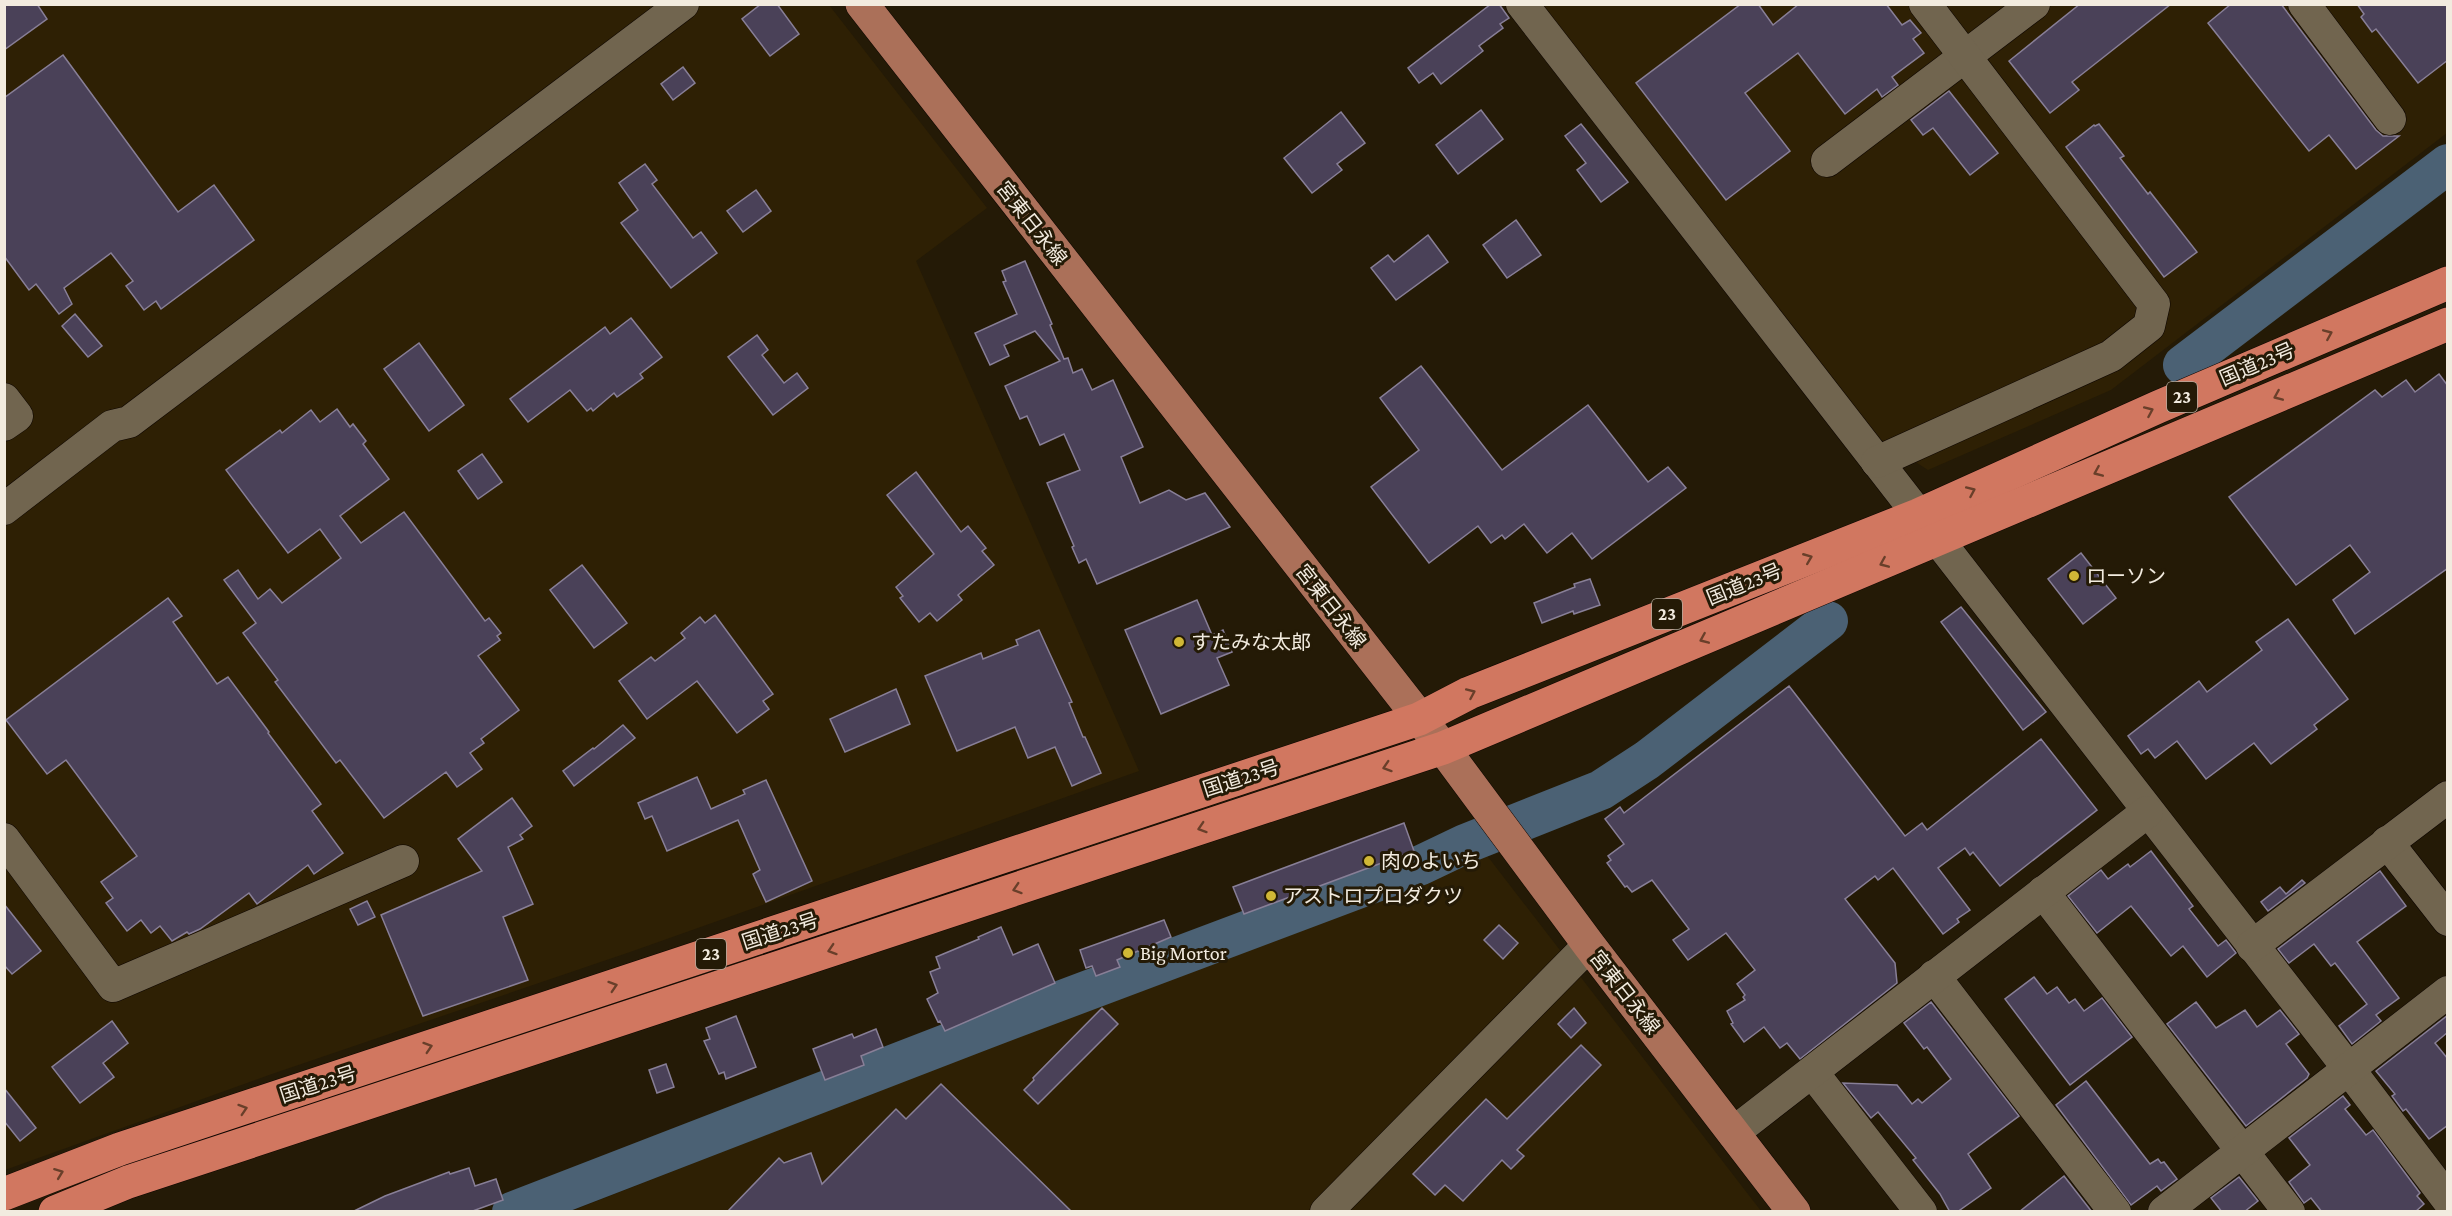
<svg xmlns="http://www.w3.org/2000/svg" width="2452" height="1216" viewBox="0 0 2452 1216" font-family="'Crimson Pro','Noto Sans JP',serif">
<rect width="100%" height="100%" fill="#241a06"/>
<g fill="#2e2004">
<polygon points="5,5 829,5 987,208 916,261 1139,771 633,951 269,1075 5,1170"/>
<polygon points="1536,5 2447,5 2447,133 2111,390 1928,470 1863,428"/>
<polygon points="1485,853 1761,1211 569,1212"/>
</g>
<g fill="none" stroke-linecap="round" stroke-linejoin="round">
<g stroke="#4b6174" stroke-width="40">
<polyline points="2183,365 2448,164"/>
<polyline points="512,1212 980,1031 1421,865 1465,844 1601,790 1647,760 1828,621"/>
</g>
</g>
<g fill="#4a4158" stroke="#887f97" stroke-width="1.5">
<polygon points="4,4 37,4 47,19 4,50"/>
<polygon points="761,4 777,4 799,34 770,56 742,19"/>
<polygon points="1491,4 1499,4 1509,18 1500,24 1503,28 1479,46 1483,51 1441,84 1433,73 1419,83 1408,68"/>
<polygon points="1741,4 1758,4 1773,25 1799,4 1886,4 1902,25 1910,20 1921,33 1913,39 1924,53 1892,77 1898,85 1882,97 1877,89 1845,114 1798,53 1745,93 1790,151 1726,200 1636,83"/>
<polygon points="2080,4 2171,4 2072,82 2079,90 2050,113 2009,61"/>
<polygon points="2231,4 2281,4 2376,130 2383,136 2399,136 2356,169 2329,135 2309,151 2208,23"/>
<polygon points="2357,4 2448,4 2448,60 2418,83 2376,29 2372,32 2361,17 2364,14"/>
<polygon points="63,55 178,212 214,185 254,240 161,309 156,301 144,310 126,286 133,281 111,253 64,288 72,304 59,314 36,284 29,290 4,256 4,98"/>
<polygon points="683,67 695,83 673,100 661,84"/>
<polygon points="1949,91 1998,153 1970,175 1933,128 1923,135 1911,120"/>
<polygon points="1481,110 1503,139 1458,174 1436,145"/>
<polygon points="1341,112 1365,143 1337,164 1342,170 1312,193 1284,158"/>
<polygon points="1581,124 1628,182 1601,202 1577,170 1586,163 1565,136"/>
<polygon points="2099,124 2124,156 2120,158 2148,194 2150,192 2197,252 2164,277 2066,147 2094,125 2095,126"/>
<polygon points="645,164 657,180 652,184 693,238 701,232 717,253 671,288 621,223 638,210 619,183"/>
<polygon points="756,190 771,211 743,232 727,211"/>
<polygon points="1516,220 1541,255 1507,278 1483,245"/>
<polygon points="1428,235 1448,262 1396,300 1371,268 1388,255 1394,262"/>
<polygon points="1025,261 1052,324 1050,325 1064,359 1068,358 1073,373 1082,369 1092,390 1113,380 1143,447 1121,457 1140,503 1169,490 1186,500 1205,493 1230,527 1097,584 1086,559 1079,563 1072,547 1074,546 1047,483 1080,470 1064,434 1040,445 1027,416 1020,419 1005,386 1060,361 1035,331 1004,345 1009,356 990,365 975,333 1017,314 1003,282 1006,281 1002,271"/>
<polygon points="75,314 102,346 88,357 62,326"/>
<polygon points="631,318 662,357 640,374 643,378 617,397 614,393 593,411 591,408 587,411 570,390 528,422 510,399 605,327 610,334"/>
<polygon points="757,335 768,350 762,355 784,383 797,373 808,388 773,415 728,357"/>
<polygon points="419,343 464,405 429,431 384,369"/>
<polygon points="1421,366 1502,470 1588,405 1648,482 1668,467 1686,488 1592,559 1572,533 1547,553 1524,524 1505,539 1502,535 1491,543 1478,526 1429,563 1371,487 1419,450 1380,398"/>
<polygon points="2439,374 2448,386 2448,568 2355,634 2333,600 2370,572 2350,545 2296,585 2229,497 2375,390 2382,397 2406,380 2415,392"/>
<polygon points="337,409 350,427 353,424 366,441 363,444 389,479 340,516 361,543 404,512 485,621 489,618 501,633 497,636 500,640 478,656 519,710 481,739 484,743 470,753 482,769 457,787 446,772 384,818 340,760 336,763 275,682 278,680 243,633 256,623 224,580 238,570 258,599 270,589 282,603 341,558 320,529 288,553 226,470 280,430 282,433 311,410 320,422"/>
<polygon points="482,454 502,482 478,499 458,471"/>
<polygon points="916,472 961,532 968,526 986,548 982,551 994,565 958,595 962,600 937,621 930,613 919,622 900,598 903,596 896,587 934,554 887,495"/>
<polygon points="2081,553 2116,598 2083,624 2048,579"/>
<polygon points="582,565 627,623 594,648 550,590"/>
<polygon points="1590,579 1600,605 1574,614 1573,611 1542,623 1534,603 1575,587 1574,584"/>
<polygon points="168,598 182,616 173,622 217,684 228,677 269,732 268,733 321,804 312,811 343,853 314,874 308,865 257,904 249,893 200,929 189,934 187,932 172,941 160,926 151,933 141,920 127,931 106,903 113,898 101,882 137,856 66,760 47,774 6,720"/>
<polygon points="1197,600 1212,635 1223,630 1232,652 1217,658 1229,685 1161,714 1125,630"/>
<polygon points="1961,607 2046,712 2023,730 1941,622"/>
<polygon points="715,615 773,694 763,701 769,709 737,733 697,681 647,719 619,681 651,657 655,661 685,638 681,633 700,617 705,623"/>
<polygon points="2288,619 2348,699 2314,725 2317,729 2271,764 2254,743 2206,779 2177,741 2155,758 2148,749 2141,754 2128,736 2199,681 2207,692 2262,650 2256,642"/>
<polygon points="1039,630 1072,702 1069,703 1083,737 1085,737 1101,773 1072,786 1055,747 1028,758 1015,727 957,751 925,676 981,653 983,659 1018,645 1016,640"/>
<polygon points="1789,686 1905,836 1922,823 1927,830 2041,739 2097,810 2000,886 1973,852 1970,855 1965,848 1938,868 1970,910 1957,919 1959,922 1943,934 1893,868 1878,880 1875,876 1845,899 1895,963 1897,983 1800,1059 1787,1043 1780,1048 1764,1027 1744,1042 1731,1024 1733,1023 1727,1011 1745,1000 1743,997 1745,995 1737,984 1755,970 1726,933 1688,960 1673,940 1689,929 1652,880 1632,892 1627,886 1625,887 1607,863 1611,860 1608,856 1624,844 1605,819 1620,807 1624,813"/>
<polygon points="896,689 910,724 845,752 830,719"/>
<polygon points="623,725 635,738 574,786 563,771 593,748 594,749"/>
<polygon points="697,777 711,809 745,794 743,790 766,780 812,881 766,902 753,874 760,870 738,820 667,851 652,816 645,819 638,803"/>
<polygon points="512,798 532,826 520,835 523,839 508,847 533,904 503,917 528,980 423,1016 381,915 482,871 458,839"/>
<polygon points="1404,823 1414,851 1244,914 1233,887"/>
<polygon points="2151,851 2193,906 2189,909 2218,946 2226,940 2236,953 2207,977 2183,946 2171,956 2131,906 2097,933 2068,896 2101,870 2108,879 2128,864 2130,867"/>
<polygon points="2380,871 2406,906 2357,942 2399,998 2376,1015 2381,1021 2352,1044 2339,1026 2367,1004 2335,963 2331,966 2314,944 2289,963 2278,949"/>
<polygon points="2302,880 2305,883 2268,911 2261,902 2280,887 2286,894"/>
<polygon points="367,901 375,917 358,925 350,909"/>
<polygon points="4,904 41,951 12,974 4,965"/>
<polygon points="1164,920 1171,937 1117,960 1120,967 1096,976 1092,966 1086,968 1080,950"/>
<polygon points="1499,925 1518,943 1503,959 1484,940"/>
<polygon points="1001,927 1013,955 1038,944 1055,983 945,1031 940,1021 938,1022 927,999 938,993 930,972 940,968 936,957 979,939 978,937"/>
<polygon points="2034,977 2047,994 2057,987 2069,1003 2075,999 2084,1011 2102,998 2132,1037 2070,1085 2005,999"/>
<polygon points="1931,1002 2019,1116 1968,1154 1991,1188 1957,1212 1950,1212 1940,1194 1913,1160 1916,1158 1878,1112 1871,1118 1843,1083 1897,1085 1912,1104 1918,1099 1922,1103 1951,1079 1927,1047 1924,1049 1904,1023"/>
<polygon points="2196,1002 2216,1028 2245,1010 2257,1027 2280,1010 2299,1034 2286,1044 2309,1074 2307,1078 2246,1126 2167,1024"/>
<polygon points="1102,1008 1118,1024 1038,1104 1024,1090 1034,1080 1033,1078"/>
<polygon points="1574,1008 1586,1023 1571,1038 1558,1024"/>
<polygon points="2448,1015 2448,1032 2435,1043 2448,1059 2448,1125 2429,1139 2406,1109 2403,1111 2392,1096 2395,1094 2376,1071"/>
<polygon points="736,1016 756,1067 726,1079 724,1072 719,1074 704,1041 710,1039 706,1028"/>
<polygon points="112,1021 128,1043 103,1063 114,1077 80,1103 52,1067"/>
<polygon points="876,1029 883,1047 861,1056 864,1065 825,1080 813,1049 852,1034 854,1038"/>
<polygon points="1581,1045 1601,1065 1517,1150 1524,1156 1511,1169 1502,1160 1463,1201 1445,1185 1435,1195 1413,1174 1486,1099 1507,1119"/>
<polygon points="666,1064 674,1087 657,1093 649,1070"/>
<polygon points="2086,1081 2150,1164 2158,1159 2161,1163 2164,1162 2177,1179 2161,1191 2157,1186 2131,1205 2056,1105"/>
<polygon points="941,1084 1072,1212 727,1212 779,1158 784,1163 811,1153 822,1184 896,1109 906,1119"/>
<polygon points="4,1088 36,1128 20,1141 4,1121"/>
<polygon points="2343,1096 2350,1105 2345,1109 2366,1135 2373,1130 2420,1193 2417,1196 2424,1204 2415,1212 2322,1212 2311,1198 2304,1203 2289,1182 2310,1165 2289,1138"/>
<polygon points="469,1168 475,1186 496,1179 503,1200 470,1212 352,1212 385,1196 449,1172 450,1174"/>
<polygon points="2064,1176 2092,1212 2019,1212"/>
<polygon points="2239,1177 2258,1201 2244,1212 2222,1212 2211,1198"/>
</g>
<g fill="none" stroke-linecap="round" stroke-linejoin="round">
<g stroke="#0d0500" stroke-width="33">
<g id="minor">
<polyline points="1522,4 2348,1068 2448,1200"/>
<polyline points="2304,4 2390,119"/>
<polyline points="1827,161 2034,4"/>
<polyline points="4,399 17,416 4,425"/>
<polyline points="1877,462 2111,356 2149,326 2154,304 1925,4"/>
<polyline points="4,509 112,426 129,422 683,4"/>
<polyline points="4,839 113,986 403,861"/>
<polyline points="2387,842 2448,920"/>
<polyline points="2043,892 2289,1212"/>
<polyline points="2252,946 2448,797"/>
<polyline points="1934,976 2115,1212"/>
<polyline points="1813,1073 1921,1212"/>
<polyline points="1733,1133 2147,812"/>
<polyline points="1326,1212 1589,945"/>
<polyline points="2164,1212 2448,992"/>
</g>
</g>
<g stroke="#0d0500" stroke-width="34">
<polyline id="major" points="862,4 1443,748 1589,945 1794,1212"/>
</g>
<g stroke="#0d0500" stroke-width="34">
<g id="highway">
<polyline points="4,1194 120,1149 1419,719 1469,693 1918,515 2158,407 2448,283"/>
<polyline points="55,1212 128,1182 1443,748 2448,324"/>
</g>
</g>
<use href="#minor" stroke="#71654f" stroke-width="32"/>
<use href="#major" stroke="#ab7059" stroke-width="33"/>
<use href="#highway" stroke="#d17760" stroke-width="33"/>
</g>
<defs><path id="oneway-chevron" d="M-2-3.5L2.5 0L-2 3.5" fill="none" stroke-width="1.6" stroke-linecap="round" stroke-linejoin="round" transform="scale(1.5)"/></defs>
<g stroke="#693f2a">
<use href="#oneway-chevron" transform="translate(2328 334) rotate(-23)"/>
<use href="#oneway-chevron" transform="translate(2278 396) rotate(157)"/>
<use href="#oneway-chevron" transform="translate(2149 411) rotate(-24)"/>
<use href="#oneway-chevron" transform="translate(2098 472) rotate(157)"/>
<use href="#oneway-chevron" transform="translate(1971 491) rotate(-24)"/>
<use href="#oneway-chevron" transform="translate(1808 558) rotate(-22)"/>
<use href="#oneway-chevron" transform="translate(1884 563) rotate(157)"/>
<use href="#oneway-chevron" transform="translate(1704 639) rotate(157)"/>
<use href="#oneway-chevron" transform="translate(1471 693) rotate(-24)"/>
<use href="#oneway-chevron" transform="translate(1387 767) rotate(162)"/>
<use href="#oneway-chevron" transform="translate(1202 828) rotate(162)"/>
<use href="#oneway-chevron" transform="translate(1017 889) rotate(162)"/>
<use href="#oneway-chevron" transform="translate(832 950) rotate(162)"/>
<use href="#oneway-chevron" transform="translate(613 986) rotate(-18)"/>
<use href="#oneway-chevron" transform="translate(428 1047) rotate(-18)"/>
<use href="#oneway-chevron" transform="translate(243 1109) rotate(-18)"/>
<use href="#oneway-chevron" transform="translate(59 1173) rotate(-21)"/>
</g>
<g fill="#d0b736" stroke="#241a06" stroke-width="2">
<circle cx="2074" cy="576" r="6"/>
<circle cx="1179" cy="642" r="6"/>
<circle cx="1369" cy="861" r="6"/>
<circle cx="1271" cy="896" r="6"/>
<circle cx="1128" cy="953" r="6"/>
</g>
<g text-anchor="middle" stroke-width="6" stroke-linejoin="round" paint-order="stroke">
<g fill="#241a06" stroke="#b4ac9e" stroke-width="1.5">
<rect x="2167" y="382" width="30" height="30" rx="4.5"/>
<rect x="1652" y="599" width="30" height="30" rx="4.5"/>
<rect x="696" y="939" width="30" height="30" rx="4.5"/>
</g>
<g font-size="18" font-weight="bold" fill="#f2ebdf">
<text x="2182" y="403">23</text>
<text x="1667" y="620">23</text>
<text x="711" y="960">23</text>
</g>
<g font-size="20" fill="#f2ebdf" stroke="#241a06">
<text transform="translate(1032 223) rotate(52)" y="7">宮東日永線</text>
<text transform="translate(2257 364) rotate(-23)" y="7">国道23号</text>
<text transform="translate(1744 584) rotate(-22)" y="7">国道23号</text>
<text transform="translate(1331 606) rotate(52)" y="7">宮東日永線</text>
<text transform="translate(1241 778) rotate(-18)" y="7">国道23号</text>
<text transform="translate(780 931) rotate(-18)" y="7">国道23号</text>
<text transform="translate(1625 992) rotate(52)" y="7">宮東日永線</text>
<text transform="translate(318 1084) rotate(-18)" y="7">国道23号</text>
</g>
<g font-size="20" fill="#f2ebdf" stroke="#241a06" text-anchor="start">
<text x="2086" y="583">ローソン</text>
<text x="1191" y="649">すたみな太郎</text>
<text x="1381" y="868">肉のよいち</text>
<text x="1283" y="903">アストロプロダクツ</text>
<text x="1140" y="960">Big Mortor</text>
</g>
</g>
<rect width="2452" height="1216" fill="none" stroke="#f2ebdf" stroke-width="12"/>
</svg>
